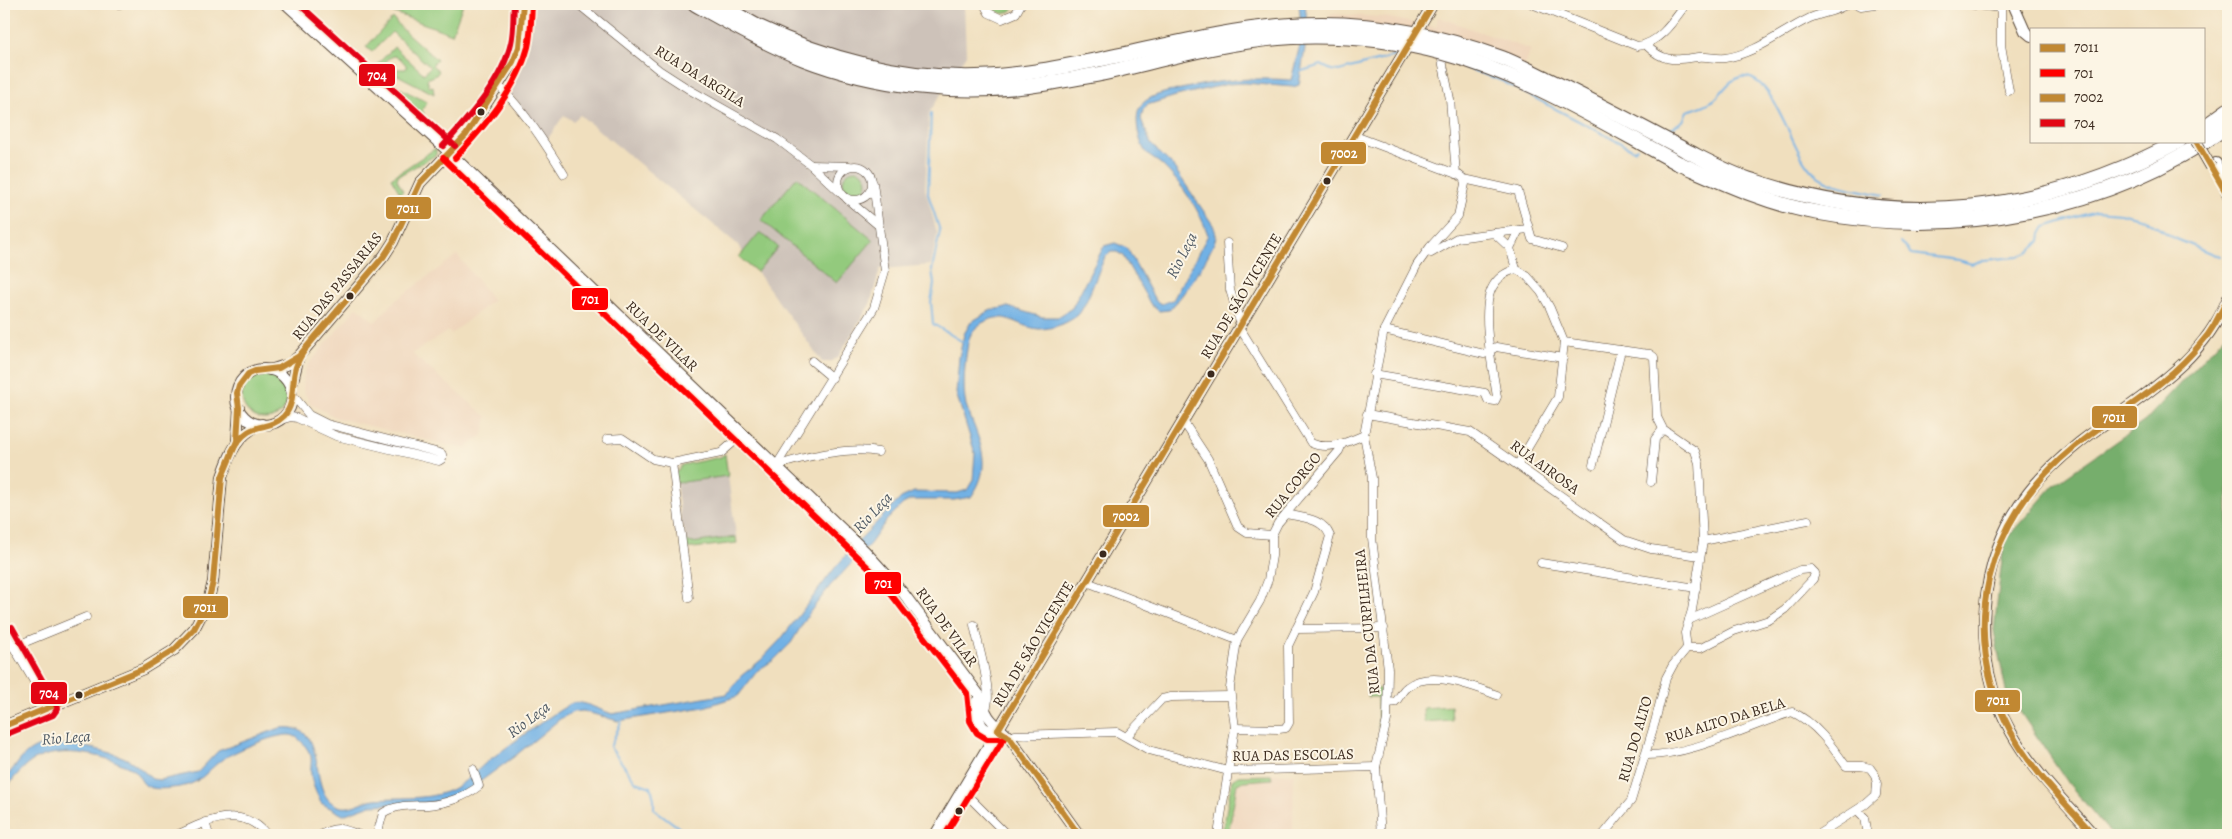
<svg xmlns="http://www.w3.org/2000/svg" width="2232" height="839" viewBox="0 0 2232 839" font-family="Alegreya,serif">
<rect width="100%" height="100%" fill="#fcf5e5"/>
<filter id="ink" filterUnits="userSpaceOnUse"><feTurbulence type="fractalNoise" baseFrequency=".02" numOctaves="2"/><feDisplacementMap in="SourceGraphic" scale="10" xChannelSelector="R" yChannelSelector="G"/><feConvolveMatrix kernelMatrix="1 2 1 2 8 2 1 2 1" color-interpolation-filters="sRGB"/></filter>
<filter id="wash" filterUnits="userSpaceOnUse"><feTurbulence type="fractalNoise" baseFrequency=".0096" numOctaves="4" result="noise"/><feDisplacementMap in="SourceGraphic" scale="20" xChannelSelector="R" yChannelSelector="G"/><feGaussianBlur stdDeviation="1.12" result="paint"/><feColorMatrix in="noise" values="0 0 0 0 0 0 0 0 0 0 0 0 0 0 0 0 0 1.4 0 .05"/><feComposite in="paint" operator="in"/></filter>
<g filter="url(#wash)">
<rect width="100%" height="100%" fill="#f0dfbe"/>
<g fill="#efd6bc">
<polygon points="1330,14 1384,17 1436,27 1438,17 1531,50 1515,86 1450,57 1374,46 1330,44"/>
<polygon points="457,255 493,300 451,334 448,331 412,354 487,417 483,435 464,449 337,418 311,404 303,390 304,373 307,366 357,307 375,322 395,301"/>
<polygon points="1278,774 1294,774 1293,835 1222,835 1232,780 1238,776"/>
</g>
<g fill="#cdc2b9">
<polygon points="532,4 964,4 966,55 929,113 925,189 937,233 931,265 880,269 870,304 838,357 830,362 822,362 737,244 580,115 573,121 564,115 547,140 505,87 524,63 531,32"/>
<polygon points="725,454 737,543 684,549 685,530 682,528 675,474"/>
</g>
<g fill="#93ca7d" stroke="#677a4e">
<polygon points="395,4 463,4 452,34 392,12"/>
<path d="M 989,4 L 1016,4 C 1010,18 997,15 989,4 Z"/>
<polygon points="393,18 400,27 437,60 432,65 439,71 436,75 427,79 429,87 433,86 434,94 386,69 381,78 378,76 385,69 406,69 406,65 400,58 394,56 387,59 385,67 376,75 375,74 378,68 371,71 394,47 424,74 430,67 392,32 372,52 366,47"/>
<polygon points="388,82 427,102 422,110 424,114 423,117 387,85"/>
<polygon points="436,148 436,155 398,176 397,180 403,191 400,193 391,178"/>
<circle cx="855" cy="182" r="12"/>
<polygon points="797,177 873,240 837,283 761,220"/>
<polygon points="760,232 778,247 757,272 739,257"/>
<circle cx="265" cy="396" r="23"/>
<polygon points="725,454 728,476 676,483 675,474 682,465 721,457"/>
<polygon points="736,537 737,543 684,549 683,542 686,540 691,543"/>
<polygon points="1367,689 1382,689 1378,728 1377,697 1368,697"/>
<polygon points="1451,706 1452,720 1424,722 1423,708"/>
<polygon points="1271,775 1272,779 1244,781 1237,784 1228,835 1222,835 1232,780 1238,776"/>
</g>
<polygon fill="#76ae6c" stroke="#586c45" points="2228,332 2228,835 2112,835 2069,784 2006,691 1994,631 2004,541 2055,484 2145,421"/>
<path fill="#71b1e5" stroke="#566e82" d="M 1299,4 L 1305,4 L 1308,30 L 1299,85 L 1293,87 L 1245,83 L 1228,84 L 1176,96 L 1147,105 L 1143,110 L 1141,119 L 1151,144 L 1173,166 L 1213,225 C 1215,230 1217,235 1215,240 C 1209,258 1183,297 1169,310 L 1159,311 L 1151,305 L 1123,256 L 1117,252 L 1111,252 L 1105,257 C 1099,269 1086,307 1078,315 C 1068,323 1053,329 1039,329 C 1015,327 1007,309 982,323 C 979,325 973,330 971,334 C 965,347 962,391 966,405 C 978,439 995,464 971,497 L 954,500 L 911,500 L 903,504 L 886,521 L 870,544 L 830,586 L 810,612 L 791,643 L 774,660 L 758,670 L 738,696 L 704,707 L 618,721 L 583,711 L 573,712 L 560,719 L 515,756 L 470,789 L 457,795 L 438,802 L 371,805 L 343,815 L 321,803 C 317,794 312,785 311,775 C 310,769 312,762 311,756 C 308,749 301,739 294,736 C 282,730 232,752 220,761 C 205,773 201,783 180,787 C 170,788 150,792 143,783 C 140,779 137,772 132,769 C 105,754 52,743 27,765 C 18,772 11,782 4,791 C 4,779 9,773 17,764 C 23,756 28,751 37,747 C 57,740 105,749 125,758 C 136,763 143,771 152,779 L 160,780 L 198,772 L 218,751 L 280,728 C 334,722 303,793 338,806 C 350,811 363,800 375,799 C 398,797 424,800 446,792 C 465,785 477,769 492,758 C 517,740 543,720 570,704 L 577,702 L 586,704 L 612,714 L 727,694 L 741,676 L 761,660 L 781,639 L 834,569 L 861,538 L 901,498 L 914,492 L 957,493 L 967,490 L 973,480 L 975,453 L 956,393 L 959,357 L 964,334 L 971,322 L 991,310 L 1008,307 L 1042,317 L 1058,317 L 1072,308 L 1104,246 L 1115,243 L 1127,248 L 1155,300 L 1161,304 L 1173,300 L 1208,235 C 1200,210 1181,183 1162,165 C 1157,160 1148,157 1145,151 C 1138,140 1133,113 1142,104 C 1152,94 1169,92 1181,89 C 1222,80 1249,77 1291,80 L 1302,37 Z"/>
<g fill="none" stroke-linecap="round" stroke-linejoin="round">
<g stroke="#71b1e5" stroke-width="2">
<polyline points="1461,66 1502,81 1634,150 1637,148"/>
<polyline points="1299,72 1321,65 1331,70 1339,71 1395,56"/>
<polyline points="931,113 928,194 940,231 932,270 934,284 931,302 933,324 963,342"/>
<path d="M 1665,132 L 1683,121 L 1687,111 C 1697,108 1706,106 1715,99 C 1723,92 1729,79 1741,77 C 1776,73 1790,153 1814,173 C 1831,188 1862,190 1883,195"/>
<polyline points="1901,242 1911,254 1958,260 1972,264 1984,260 2017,257 2029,252 2040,241 2041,234 2045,227 2096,211 2120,213 2144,219 2174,238 2220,257"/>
<polyline points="622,720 610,747 636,782 651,787 654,799 654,809 689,835"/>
</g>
</g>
</g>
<g filter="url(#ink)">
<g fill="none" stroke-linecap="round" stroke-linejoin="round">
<g stroke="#564536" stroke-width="9">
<g id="street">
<polyline points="109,4 120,4"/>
<polyline points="578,4 659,70 690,90 777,139 811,165 842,194"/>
<polyline points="984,4 989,13 1002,19 1016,13 1021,4"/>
<path d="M 1532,4 L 1637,46 C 1659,44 1674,20 1686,4"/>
<polyline points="1855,4 1861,6 1876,4"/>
<polyline points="1967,4 2001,8"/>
<polyline points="2001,4 2001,45 2009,91"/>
<path d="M 1646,45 C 1664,63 1675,60 1698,57 C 1707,56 1716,59 1725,58 C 1755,54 1781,32 1808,19 C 1820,13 1836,12 1847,4"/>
<polyline points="1442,60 1450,99 1456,174"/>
<path d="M 499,86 C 525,112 545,143 564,174"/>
<polyline points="811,165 849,166"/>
<circle cx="855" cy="183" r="17"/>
<polyline points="1464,179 1518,191 1532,239 1562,248"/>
<polyline points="847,199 878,225"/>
<polyline points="1494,233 1528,229"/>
<polyline points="1227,243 1230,290 1239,319 1243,321"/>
<polyline points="1510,248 1519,230"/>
<polyline points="1427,252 1431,253 1457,238 1494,233 1510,248 1516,269 1527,276 1541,292 1550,308 1564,342 1641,353 1650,354 1654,357 1657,417 1663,429 1695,451 1699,463 1703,541 1692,610 1685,633 1687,648"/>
<polyline points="1384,330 1484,354 1496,347 1563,358"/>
<path d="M 1237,331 L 1243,333 L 1311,443 C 1328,451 1348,442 1364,435 L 1384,330 L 1417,265 L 1430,247 L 1458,216 L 1465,184 L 1464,179 L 1459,175 L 1355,136"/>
<polyline points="812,361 832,378"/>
<path d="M 1374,374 L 1485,393 L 1488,400 L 1495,401 L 1497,397 C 1493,370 1480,311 1492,288 C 1497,278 1506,272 1516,269"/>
<polyline points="1367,414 1470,432 1624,540 1651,549 1700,556"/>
<polyline points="277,421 291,417 297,418 336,436 439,461 442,459 442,454 440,453 327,424 309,415 292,394"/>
<polyline points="1183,421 1208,459 1238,527 1247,533 1272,535"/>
<polyline points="1364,435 1372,478 1372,538 1388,669 1387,720 1376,767 1381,835"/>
<polyline points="607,439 622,438 653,459 672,463 721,453 743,434"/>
<polyline points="672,463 689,598"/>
<polyline points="1518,464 1558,397 1564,342"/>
<polyline points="1593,465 1621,350"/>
<polyline points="776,466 874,308 885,271 873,183"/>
<path d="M 776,466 C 802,457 851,446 878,452"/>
<polyline points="1651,482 1655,439 1663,429"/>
<polyline points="1703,541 1808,520"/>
<polyline points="1541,563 1696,588"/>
<polyline points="1087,582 1237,640"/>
<path d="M 974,625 C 977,641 995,699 985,710"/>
<polyline points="1296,629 1384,628"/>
<polyline points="4,631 49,707"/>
<polyline points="13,647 86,617"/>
<polyline points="1687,648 1701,648 1734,631 1769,620 1785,609 1813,579 1815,573 1811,569 1800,570 1689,620"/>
<path d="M 1389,703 L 1395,702 C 1400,698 1401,691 1407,687 C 1430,669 1473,686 1497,695"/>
<path d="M 1235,728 L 1279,729 L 1286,728 L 1289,723 L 1288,646 L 1314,592 L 1330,536 C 1323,518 1303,518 1286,514"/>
<polyline points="1127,736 1162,699 1171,697 1230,696"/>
<polyline points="1009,737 1015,735 1117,732 1149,750 1228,771 1376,767"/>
<path d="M 1645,755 C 1691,756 1748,726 1792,712 C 1815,722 1832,746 1846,766 L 1862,766 L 1870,768 L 1875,775 L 1877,784 L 1876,795 L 1866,804 L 1817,835"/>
<polyline points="962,790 1007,835"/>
<polyline points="1857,810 1865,818 1868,835"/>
<polyline points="205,822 209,835"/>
<path d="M 177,835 C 206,821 242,803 267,835"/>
<path d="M 321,835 C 335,825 345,829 359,835"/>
<path d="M 377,835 L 383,813 C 397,804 412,806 428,805 C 445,804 465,797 479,786 L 473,769"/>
<polyline points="1218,835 1235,728 1230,688 1237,640 1260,601 1268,580 1272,556 1272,535 1278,523 1339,451 1342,444"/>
<polyline points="1603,835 1631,801 1655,722 1666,678 1673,665 1687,648"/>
</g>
</g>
<g stroke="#564536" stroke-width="12">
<g id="secondary">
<path d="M 286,4 L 449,152 L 865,551 L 904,594 L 980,696 C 987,720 992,721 1009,737 L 1079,835"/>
<polyline points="2013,4 2025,31 2031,36"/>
<polyline points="2216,163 2228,196"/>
<circle cx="264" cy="397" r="28"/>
<polyline points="270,370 289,364 299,356 384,256 393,242 420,183 466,135 513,62 519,47 523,4"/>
<polyline points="291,389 299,356"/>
<polyline points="237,441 239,408"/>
<path d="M 977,701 C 979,717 977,733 998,730"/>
<path d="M 4,726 L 143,669 L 174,650 L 194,629 L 208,602 L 213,582 L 222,477 C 230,453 237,434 262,424"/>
<polyline points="935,835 1433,4"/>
<path d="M 2094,835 C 2065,802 2032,770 2011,732 C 1970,659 1976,559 2028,493 C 2043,474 2060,458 2079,443 C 2134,400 2202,366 2228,298"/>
</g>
</g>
<g stroke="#564536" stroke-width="16">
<g id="highway">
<path d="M 695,4 C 731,24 766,44 804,59 C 874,86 955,95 1029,86 C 1053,83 1077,78 1100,74"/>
<path d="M 720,4 C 733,12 746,21 759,27 C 826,59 902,79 977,77 C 1018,76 1057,68 1097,60"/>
<polyline points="2203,128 2228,110"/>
<path d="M 1685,150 C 1707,161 1730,174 1754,181 C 1900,230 2045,213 2179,141"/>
<path d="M 1678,163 C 1722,182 1766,203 1814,212 C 1957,239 2108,211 2228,126"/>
</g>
</g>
<use href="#street" stroke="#fff" stroke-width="8"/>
<use href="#secondary" stroke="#fff" stroke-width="10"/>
<use href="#highway" stroke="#fff" stroke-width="14"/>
<g stroke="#564536" stroke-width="12" stroke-linecap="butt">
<polyline id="secondary-bridge" points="2196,141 2211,167"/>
</g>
<g stroke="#564536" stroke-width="16" stroke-linecap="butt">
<g id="highway-bridge">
<path d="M 1097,60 C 1161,47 1226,29 1291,25 C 1363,20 1434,33 1502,58 C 1518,64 1532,72 1547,79 C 1594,101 1639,126 1685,150"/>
<path d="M 1100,74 C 1163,60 1229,40 1293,37 C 1344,35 1394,40 1443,53 C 1527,75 1603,123 1678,163"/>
</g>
</g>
<use href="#secondary-bridge" stroke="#fff" stroke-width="10"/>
<use href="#highway-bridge" stroke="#fff" stroke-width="14"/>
<g stroke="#fcf5e5" stroke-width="10">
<g id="bus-1">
<polyline points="2196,141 2228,196"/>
<path d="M 232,451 C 251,417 266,434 284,416 C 296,403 291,382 296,367 C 298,361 301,355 305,350"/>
<polyline points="4,726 143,669 174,650 194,629 208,602 213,582 222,477 237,441 239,408 237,393 239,386 248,374 255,371 279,368 299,356 384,256 393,242 420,183 466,135 513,62 519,47 523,4"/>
<path d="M 2094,835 C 2065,803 2032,771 2011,732 C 1957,631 1986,519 2073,448 C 2115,413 2166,387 2201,343 C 2213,330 2220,314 2228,298"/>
</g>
</g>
<g stroke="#fcf5e5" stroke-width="10">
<g id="bus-2">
<polyline points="443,158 877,576 967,693 970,721 977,733 987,739 999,739"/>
<path d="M 455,158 C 484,127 517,89 528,47 C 531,34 531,19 532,5"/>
<polyline points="945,835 1006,735"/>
</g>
</g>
<g stroke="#fcf5e5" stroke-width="10">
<g id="bus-3">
<polyline points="998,730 1433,4"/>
<polyline points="998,730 1009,737 1079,835"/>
</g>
</g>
<g stroke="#fcf5e5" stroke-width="10">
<g id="bus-4">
<polyline points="299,4 455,146"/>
<path d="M 443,146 C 469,117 502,82 511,43 C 514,30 513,17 514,4"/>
<polyline points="7,734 53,715 58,708 12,627"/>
</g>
</g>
<use href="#bus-1" stroke="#c18832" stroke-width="6"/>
<use href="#bus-2" stroke="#f00" stroke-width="6"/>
<use href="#bus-3" stroke="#c18832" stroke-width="6"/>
<use href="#bus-4" stroke="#e30613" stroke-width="6"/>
</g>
</g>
<g fill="#3b2a1e" stroke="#fcf5e5" stroke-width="2">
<circle cx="481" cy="112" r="4.5"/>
<circle cx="1327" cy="181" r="4.5"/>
<circle cx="350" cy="296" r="4.5"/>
<circle cx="1211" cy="374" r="4.5"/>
<circle cx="1103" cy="554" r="4.5"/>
<circle cx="79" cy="695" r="4.5"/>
<circle cx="959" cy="811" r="4.5"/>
</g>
<g text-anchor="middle" stroke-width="4" stroke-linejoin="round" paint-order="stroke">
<g font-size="15" fill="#3b2a1e" stroke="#fcf5e5">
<text transform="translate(700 76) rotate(32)" y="5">RUA DA ARGILA</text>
<text transform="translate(337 286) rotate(-51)" y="5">RUA DAS PASSARIAS</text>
<text transform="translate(1241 296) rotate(-59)" y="5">RUA DE SÃO VICENTE</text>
<text transform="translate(662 336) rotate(44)" y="5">RUA DE VILAR</text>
<text transform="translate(1545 467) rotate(36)" y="5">RUA AIROSA</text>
<text transform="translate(1293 485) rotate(-51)" y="5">RUA CORGO</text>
<text transform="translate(1367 622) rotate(-96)" y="5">RUA DA CURPILHEIRA</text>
<text transform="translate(947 627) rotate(54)" y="5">RUA DE VILAR</text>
<text transform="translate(1033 644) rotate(-59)" y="5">RUA DE SÃO VICENTE</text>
<text transform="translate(1725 720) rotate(-17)" y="5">RUA ALTO DA BELA</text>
<text transform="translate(1635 739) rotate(-74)" y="5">RUA DO ALTO</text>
<text transform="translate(1293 755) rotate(-1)" y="5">RUA DAS ESCOLAS</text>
</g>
<g font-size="16" font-style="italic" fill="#4e5964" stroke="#fcf5e5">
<text transform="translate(1181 255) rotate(-63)" y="6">Rio Leça</text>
<text transform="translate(872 512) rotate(-47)" y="6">Rio Leça</text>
<text transform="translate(528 719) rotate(-37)" y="6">Rio Leça</text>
<text transform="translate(66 737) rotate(-4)" y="6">Rio Leça</text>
</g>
</g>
<g stroke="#fcf5e5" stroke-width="2">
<rect x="358" y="63" width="38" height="24" rx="5" fill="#e30613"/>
<rect x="1320" y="141" width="47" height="24" rx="5" fill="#c18832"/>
<rect x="385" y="196" width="47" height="24" rx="5" fill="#c18832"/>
<rect x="571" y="287" width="38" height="24" rx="5" fill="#f00"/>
<rect x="2091" y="405" width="47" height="24" rx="5" fill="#c18832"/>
<rect x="1102" y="504" width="48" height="24" rx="5" fill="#c18832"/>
<rect x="864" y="571" width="38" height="24" rx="5" fill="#f00"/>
<rect x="182" y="595" width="47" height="24" rx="5" fill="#c18832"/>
<rect x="30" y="681" width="38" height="24" rx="5" fill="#e30613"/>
<rect x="1974" y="689" width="47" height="24" rx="5" fill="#c18832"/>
</g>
<g font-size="14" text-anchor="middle" font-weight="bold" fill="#fff">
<text x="377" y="80">704</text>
<text x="1344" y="158">7002</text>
<text x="408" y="213">7011</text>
<text x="590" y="304">701</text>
<text x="2114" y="422">7011</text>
<text x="1126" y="521">7002</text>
<text x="883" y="588">701</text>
<text x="205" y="612">7011</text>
<text x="49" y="698">704</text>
<text x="1998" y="705">7011</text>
</g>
<rect width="2232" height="839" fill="none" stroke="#fcf5e5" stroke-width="20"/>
<rect x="2030" y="28" width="175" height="115" fill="#fcf5e5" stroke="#afa495"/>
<rect x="2040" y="44" width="25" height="8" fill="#c18832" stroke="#afa495"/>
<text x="2074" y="52" font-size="15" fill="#3b2a1e">7011</text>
<rect x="2040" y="69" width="25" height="8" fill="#ff0000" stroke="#afa495"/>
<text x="2074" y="78" font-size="15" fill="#3b2a1e">701</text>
<rect x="2040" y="94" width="25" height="8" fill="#c18832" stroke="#afa495"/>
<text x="2074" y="102" font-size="15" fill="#3b2a1e">7002</text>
<rect x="2040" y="119" width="25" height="8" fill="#e30613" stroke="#afa495"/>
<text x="2074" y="128" font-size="15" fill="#3b2a1e">704</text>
</svg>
